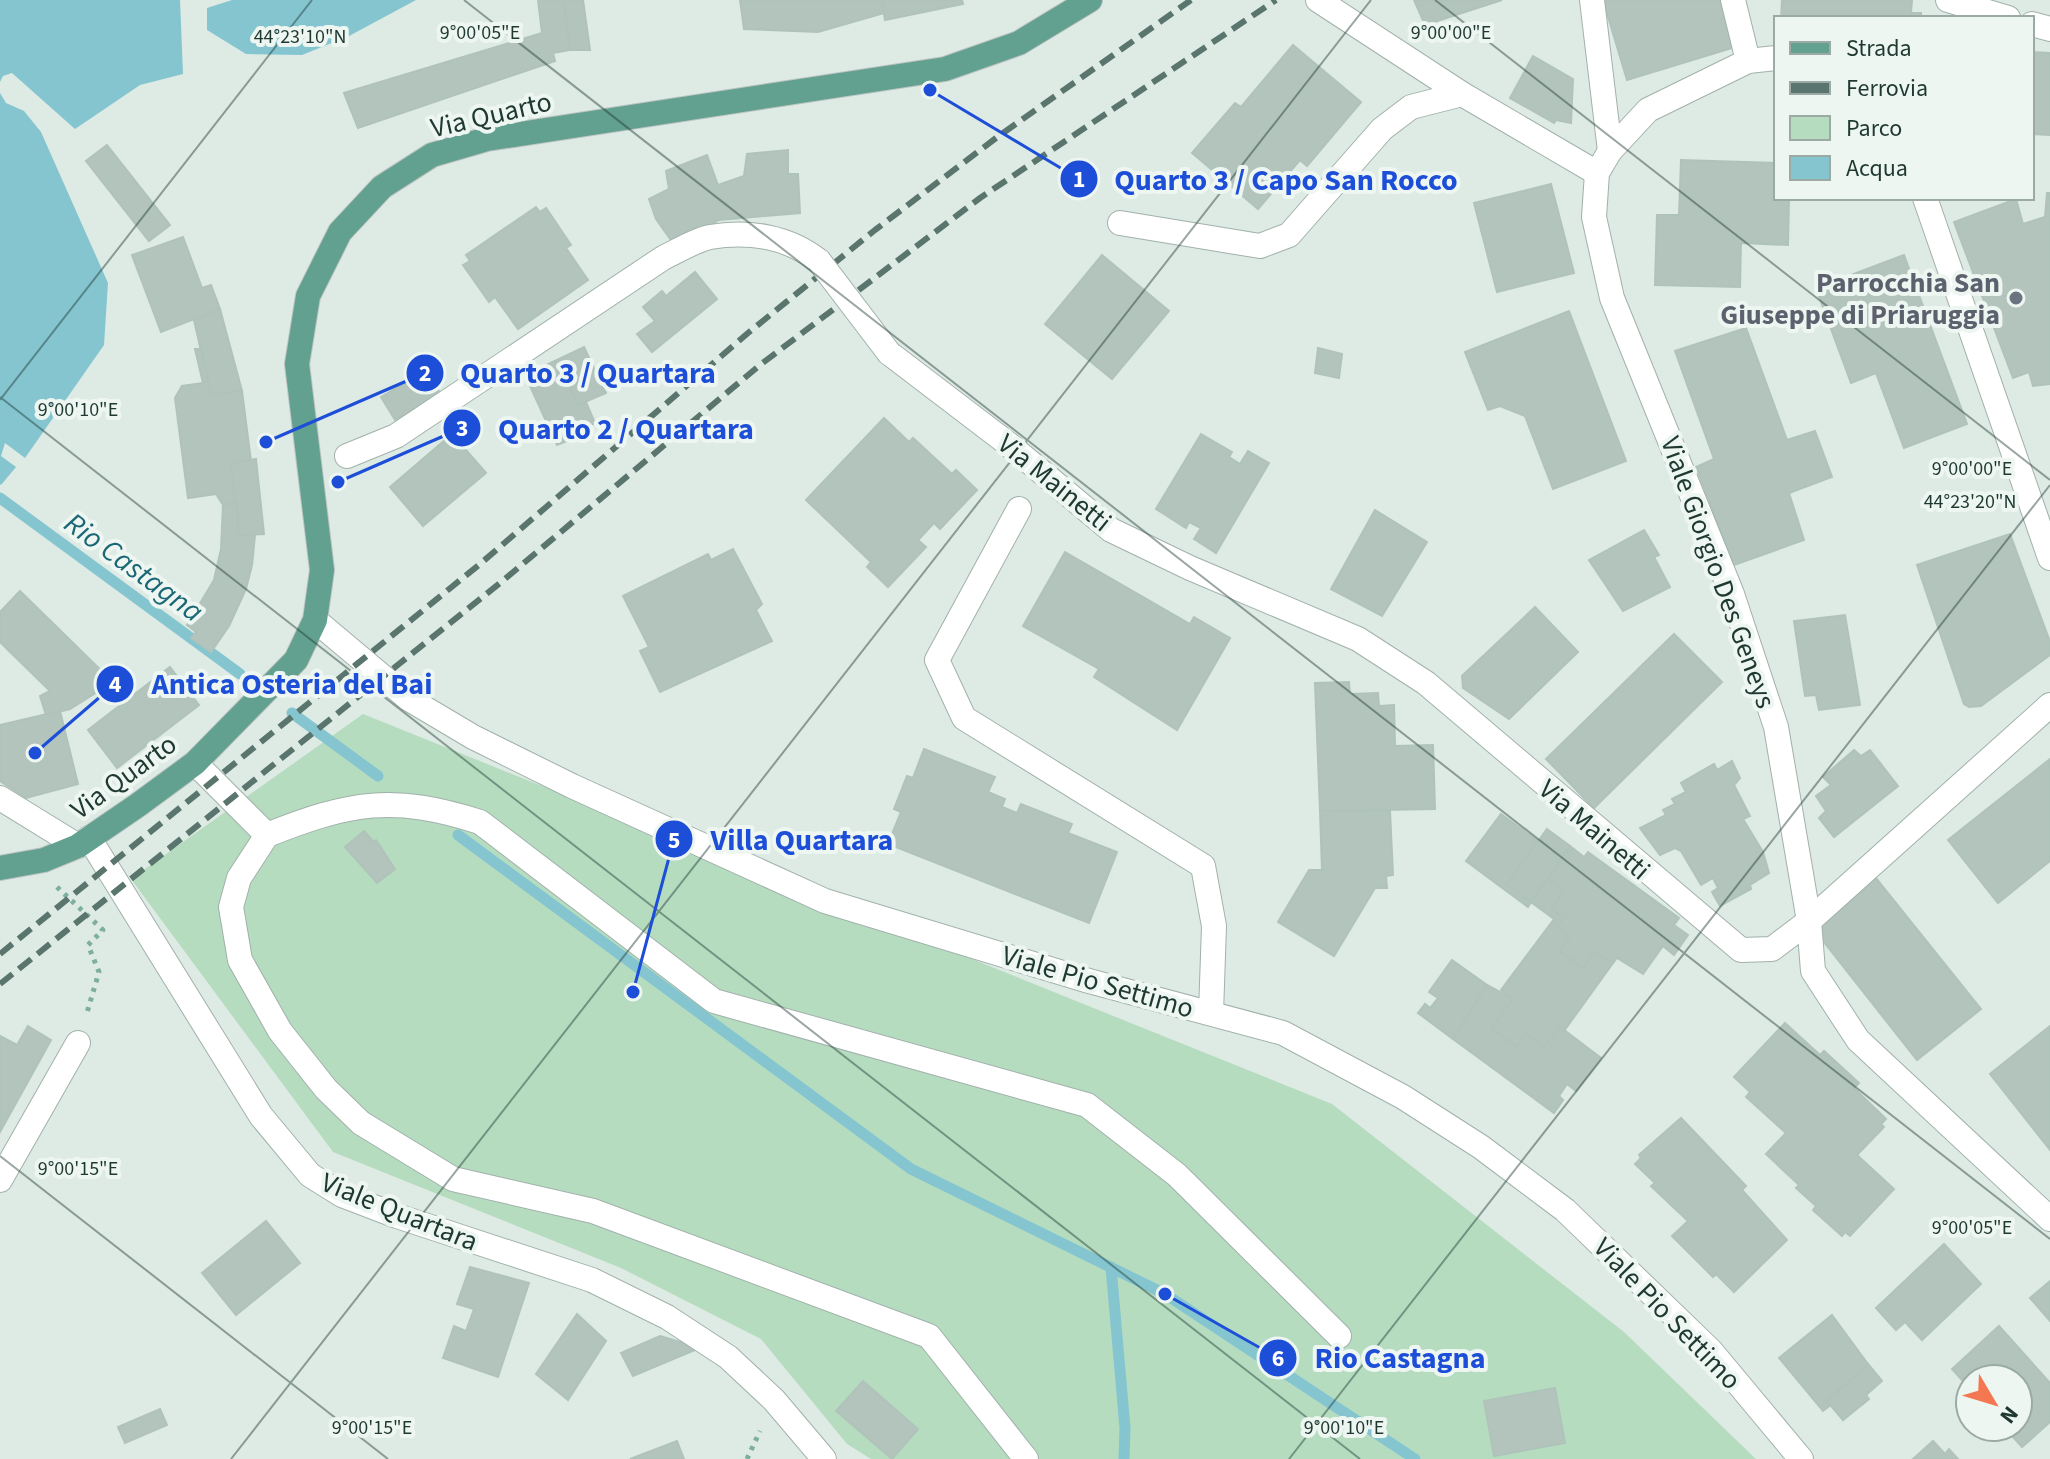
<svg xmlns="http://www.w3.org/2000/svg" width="2050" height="1459" viewBox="0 0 2050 1459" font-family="'Source Sans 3',sans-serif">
<rect width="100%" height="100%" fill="#deeae4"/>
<polygon fill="#b6dcc0" points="363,714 1332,1104 1624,1332 1756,1459 871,1459 847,1444 761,1339 621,1268 333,1152 131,879"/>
<g fill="#84c5d0">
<polygon points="0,0 180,0 183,74 140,85 75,129 12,73 3,76 0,82"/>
<polygon points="232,0 416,0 349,36 302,55 246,54 207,30 207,8"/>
<polygon points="0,93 6,103 24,111 41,132 108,283 104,345 25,458 5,443 1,456 16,467 1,485 0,484"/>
</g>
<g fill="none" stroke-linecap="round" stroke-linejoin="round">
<g stroke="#84c5d0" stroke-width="11">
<polyline points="0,498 240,674"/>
<polyline points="292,713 378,776"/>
<polyline points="458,835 911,1169 1165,1294 1415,1459"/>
<polyline points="1111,1267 1125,1428 1124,1459"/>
</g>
</g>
<g fill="#b3c4bd" stroke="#b0c3bb" stroke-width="2">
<polygon points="538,0 564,0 570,50 553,53 555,61 358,128 344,93 542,33"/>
<polygon points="564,0 583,0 590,50 570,50"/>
<polygon points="740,0 882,0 884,13 818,32 744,29"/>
<polygon points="882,0 962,0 963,4 885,20"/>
<polygon points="1414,0 1502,0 1425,25"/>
<polygon points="1603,0 1721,0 1735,47 1627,80"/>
<polygon points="1782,0 1912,0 1911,13 1921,13 1921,18 1781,18"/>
<polygon points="1293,45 1361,102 1307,166 1300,160 1258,209 1192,153 1235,103 1241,107"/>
<polygon points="2032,52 2050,53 2050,135 2032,134"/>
<polygon points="1533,56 1573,79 1571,123 1556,120 1554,123 1510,98"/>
<polygon points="107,145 170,225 149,241 86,161"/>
<polygon points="788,150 788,174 798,174 800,213 719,220 675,246 656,219 649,199 669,189 666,171 707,155 718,185 744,176 747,154"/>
<polygon points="1681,160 1776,163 1776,198 1789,198 1788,245 1741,243 1740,287 1655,285 1657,215 1679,215"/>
<polygon points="1551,184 1574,273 1497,292 1474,203"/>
<polygon points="2047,193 2050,193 2050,384 2033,386 2029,372 2013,378 1954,222 2016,199 2023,224 2045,217"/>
<polygon points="536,207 540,212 546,208 571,245 566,248 588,280 518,329 495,297 489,302 463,265 470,261 466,255"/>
<polygon points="183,237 202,288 211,285 220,309 161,332 132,255"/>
<polygon points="1102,255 1169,311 1112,379 1045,324"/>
<polygon points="1904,255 1967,424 1904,448 1876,373 1851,383 1816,288"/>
<polygon points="695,272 717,299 652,352 637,334 655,321 643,307 662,291 666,296"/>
<polygon points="220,309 242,391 211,395 194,320"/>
<polygon points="1569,311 1626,461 1553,489 1525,416 1500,406 1488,410 1465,352"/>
<polygon points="1746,328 1787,440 1815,431 1832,477 1789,493 1804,540 1734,565 1696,467 1714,459 1675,351"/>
<polygon points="584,347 596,373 569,386 578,405 586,402 595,423 565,437 567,441 557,445 525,375"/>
<polygon points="1318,348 1342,354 1339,378 1315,373"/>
<polygon points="195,349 201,349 211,395 242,391 251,461 231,463 237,503 223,505 216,494 188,498 175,398 182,386 203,383"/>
<polygon points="426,370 440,393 395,420 381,397"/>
<polygon points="596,373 606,393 578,405 569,386"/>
<polygon points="884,418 909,442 913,438 952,474 956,470 977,490 940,529 934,523 918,540 926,547 888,587 867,567 871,562 806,500"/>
<polygon points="452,434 486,473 423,526 390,487"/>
<polygon points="1201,434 1232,452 1229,457 1240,464 1248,451 1269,463 1216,553 1194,539 1201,528 1189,522 1186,528 1156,509"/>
<polygon points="256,459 264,534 238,535 231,463"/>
<polygon points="237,503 238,535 255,535 252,565 246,589 229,626 211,652 191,638 196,632 187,625 214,580 221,549 223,505"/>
<polygon points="1375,510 1427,542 1382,616 1331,589"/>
<polygon points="1644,530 1659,555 1654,557 1670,587 1623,611 1589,560"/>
<polygon points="2010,534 2050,642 2050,655 1981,706 1969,707 1964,704 1917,565"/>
<polygon points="733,549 762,604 756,610 772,641 660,692 640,651 649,647 623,596 708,554 711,560"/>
<polygon points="1065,552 1190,624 1194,617 1230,638 1177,730 1094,677 1099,669 1023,626"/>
<polygon points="20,591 113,682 70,709 46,715 40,696 50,691 0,642 0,612"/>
<polygon points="1535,607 1578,652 1509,719 1463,688 1462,676"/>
<polygon points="1845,615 1860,705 1819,710 1816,695 1805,696 1794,621"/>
<polygon points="1674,634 1722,682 1594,808 1546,759"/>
<polygon points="170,667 199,705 117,768 88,730"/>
<polygon points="1349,682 1350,694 1378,693 1379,706 1394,705 1395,746 1433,745 1435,809 1320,811 1315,683"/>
<polygon points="60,711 78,784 26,798 0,781 0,725"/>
<polygon points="924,749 995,777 988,792 1005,799 1002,807 1017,813 1021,804 1072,824 1068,833 1117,852 1089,923 888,844 901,812 894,809 907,776 913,778"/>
<polygon points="1854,750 1861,756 1870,750 1898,786 1834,837 1819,818 1826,811 1816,796 1831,785 1823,777"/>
<polygon points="2050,759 2050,861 1998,903 1948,840"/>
<polygon points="1732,761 1740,778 1734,785 1750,816 1743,819 1763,852 1769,873 1750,885 1751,889 1720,906 1712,892 1718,888 1713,878 1701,885 1681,851 1675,848 1660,855 1640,828 1666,815 1663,810 1675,804 1672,799 1686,792 1681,783 1714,764 1717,770"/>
<polygon points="1320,811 1390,811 1393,875 1386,876 1387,888 1375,888 1334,956 1278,922 1309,870 1322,870"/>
<polygon points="1501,814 1538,841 1507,884 1531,902 1528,907 1466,861"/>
<polygon points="1547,829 1570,846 1531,902 1507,884"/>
<polygon points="364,831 374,842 376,840 395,869 377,883 345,847"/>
<polygon points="1570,846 1584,857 1588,852 1679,918 1674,925 1688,935 1674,955 1663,946 1643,974 1617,958 1613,963 1594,952 1583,968 1559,951 1570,936 1557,927 1564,918 1551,909 1564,890 1548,879"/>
<polygon points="1875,877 1981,1009 1917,1060 1812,927"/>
<polygon points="1548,879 1564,890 1551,909 1564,918 1557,927 1570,936 1559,951 1583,968 1594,952 1613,963 1564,1031 1560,1027 1544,1047 1526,1034 1517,1047 1491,1028 1513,999 1501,990 1554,919 1531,902"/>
<polygon points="1452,960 1487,985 1453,1039 1418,1013 1425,1004 1430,1008 1438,998 1429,992"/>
<polygon points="1487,985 1513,999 1491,1028 1517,1047 1526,1034 1544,1047 1560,1027 1601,1058 1576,1091 1567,1084 1559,1096 1563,1100 1554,1113 1453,1039"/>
<polygon points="1785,1023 1820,1055 1824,1051 1859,1083 1854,1088 1886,1119 1881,1124 1884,1127 1857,1155 1894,1189 1850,1236 1845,1232 1842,1236 1813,1210 1816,1206 1796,1188 1799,1185 1766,1154 1786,1133 1746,1097 1750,1092 1734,1077"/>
<polygon points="28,1026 51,1040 0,1132 0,1036 17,1045"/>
<polygon points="2050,1026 2050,1150 1990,1074"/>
<polygon points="1681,1118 1746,1186 1742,1190 1787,1240 1734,1292 1716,1274 1713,1277 1672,1236 1688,1221 1651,1186 1655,1183 1635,1164 1641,1158 1639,1155"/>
<polygon points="266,1221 300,1263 236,1315 202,1273"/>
<polygon points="1944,1244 1981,1284 1922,1340 1905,1322 1896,1330 1876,1308"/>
<polygon points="470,1267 529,1283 498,1377 443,1358 454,1326 466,1331 474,1309 457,1304"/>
<polygon points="2050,1281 2050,1321 2030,1298"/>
<polygon points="577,1314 606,1341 568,1400 536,1374"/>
<polygon points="1832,1315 1868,1364 1827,1401 1831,1405 1823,1411 1779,1358"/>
<polygon points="1999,1326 2050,1383 2050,1422 2022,1447 2004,1427 2018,1427 2018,1379 1970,1379 1970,1389 1952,1369"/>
<polygon points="660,1336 700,1348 633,1376 621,1353"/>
<polygon points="1868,1364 1882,1381 1866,1395 1869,1399 1843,1420 1827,1401"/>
<polygon points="863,1381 918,1429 892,1459 836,1411"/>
<polygon points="1555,1388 1565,1443 1494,1456 1484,1401"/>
<polygon points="160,1409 167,1425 125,1443 118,1427"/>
<polygon points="677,1441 684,1459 630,1459"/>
<polygon points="1933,1441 1945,1454 1949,1449 1958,1459 1913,1459"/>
</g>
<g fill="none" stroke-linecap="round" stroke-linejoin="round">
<g stroke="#a1b1ab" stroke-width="26">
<g id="minor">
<polyline points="1318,0 1462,94 1597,173"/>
<polyline points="1592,0 1610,151"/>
<polyline points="1733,0 1748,61"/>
<polyline points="1948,0 2008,18"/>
<polyline points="2032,24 2050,29"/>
<polyline points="1776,58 1748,61 1648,110 1610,151 1597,173 1594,217 1612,298 1732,594 1776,727 1809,921 1813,971 1858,1040 2050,1219"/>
<polyline points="1925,198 2050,558"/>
<polyline points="1120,223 1260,246 1289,235 1382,129 1411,107 1462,94"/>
<polyline points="889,353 1007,443 1111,530 1190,568 1358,639 1426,683 1741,950 1772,949 1809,921 2050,705"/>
<path d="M 347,456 L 396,436 L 663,258 C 678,251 695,240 710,237 C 749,230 789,237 819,261"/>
<polyline points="1019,509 937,660 964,718 1203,866 1214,926 1211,1013"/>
<polyline points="315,620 409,699 473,737 572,786 825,901 1089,981 1283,1033 1403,1097 1481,1147 1565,1210 1711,1351 1801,1459"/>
<path d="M 195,763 L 267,835 C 350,802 393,794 480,822 L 714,1001 L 1087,1105 L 1177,1175 L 1339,1336"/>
<polyline points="0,798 78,846"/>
<polyline points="267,835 239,878 231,907 240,960 280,1031 326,1089 361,1123 453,1179 593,1211 929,1336 1026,1459"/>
<polyline points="89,838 261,1116 310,1175 342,1195 397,1216 592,1280 667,1317 728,1357 774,1400 824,1459"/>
<polyline points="0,1180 78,1043"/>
</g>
</g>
<g stroke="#bcc4c2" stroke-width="26">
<polyline id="major" points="0,868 44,860 78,846 138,805 195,763 296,660 315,620 322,570 297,364 308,296 340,232 382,187 432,155 487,139 945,69 1019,43 1090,0"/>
</g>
<g stroke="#7eae9e" stroke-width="5" stroke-dasharray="4 6" stroke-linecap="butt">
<polyline points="57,887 103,930 88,945 99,972 86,1016"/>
<polyline points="747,1459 760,1431"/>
</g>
<use href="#minor" stroke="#fff" stroke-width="24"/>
<use href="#major" stroke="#62a08f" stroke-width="24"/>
<g stroke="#59756d" stroke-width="6" stroke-dasharray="16 8" stroke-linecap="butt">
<polyline points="0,954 480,564 748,333 875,230 996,138 1191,0"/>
<polyline points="0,984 500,583 760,365 980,198 1276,0"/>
</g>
<g stroke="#a1b1ab" stroke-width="26" stroke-linecap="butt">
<polyline id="minor-bridge" points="819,261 889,353"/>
</g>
<use href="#minor-bridge" stroke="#fff" stroke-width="24"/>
</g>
<path fill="none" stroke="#1f3932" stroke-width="2" stroke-opacity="0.45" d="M 464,0 L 2050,1239M 1435,0 L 2050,480M 0,397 L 1360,1459M 0,400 L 312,0M 0,1156 L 388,1459M 231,1459 L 1371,0M 1289,1459 L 2050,485"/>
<circle fill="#6b7280" stroke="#eef6f2" stroke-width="3" cx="2016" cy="298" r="8"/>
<g text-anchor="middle" stroke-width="8" stroke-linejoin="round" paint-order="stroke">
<g font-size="28" fill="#1f3932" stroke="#eef6f2">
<text transform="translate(491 114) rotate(-13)" y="10">Via Quarto</text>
<text transform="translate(1055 482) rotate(39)" y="10">Via Mainetti</text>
<text transform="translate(1719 572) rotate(70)" y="10">Viale Giorgio Des Geneys</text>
<text transform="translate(123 776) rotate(-36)" y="10">Via Quarto</text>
<text transform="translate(1595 829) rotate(41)" y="10">Via Mainetti</text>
<text transform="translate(1098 981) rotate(16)" y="10">Viale Pio Settimo</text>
<text transform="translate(400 1211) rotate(22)" y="10">Viale Quartara</text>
<text transform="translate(1668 1313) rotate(46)" y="10">Viale Pio Settimo</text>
</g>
<g font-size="28" font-weight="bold" fill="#5b616d" stroke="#eef6f2" text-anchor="end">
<text x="2000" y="292">Parrocchia San<tspan x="2000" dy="32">Giuseppe di Priaruggia</tspan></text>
</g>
<g font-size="30" font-style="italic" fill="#1a6775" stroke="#eef6f2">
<text transform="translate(134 567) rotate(36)" y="10">Rio Castagna</text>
</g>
</g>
<g font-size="20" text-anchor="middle" fill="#1f3932" stroke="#eef6f2" stroke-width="8" stroke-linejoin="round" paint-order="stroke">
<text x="480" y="39">9°00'05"E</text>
<text x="1451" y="39">9°00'00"E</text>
<text x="300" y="43">44°23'10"N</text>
<text x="78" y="416">9°00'10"E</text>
<text x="1972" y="475">9°00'00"E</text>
<text x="1970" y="508">44°23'20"N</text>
<text x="78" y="1175">9°00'15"E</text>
<text x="1972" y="1234">9°00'05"E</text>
<text x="372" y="1434">9°00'15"E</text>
<text x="1344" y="1434">9°00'10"E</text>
</g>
<path fill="none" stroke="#1d4ed8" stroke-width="3" d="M930 90L1079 179M266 442L425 373M338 482L462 428M35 753L115 684M633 992L674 839M1165 1294L1278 1358"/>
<g fill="#1d4ed8" stroke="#eef6f2" stroke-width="3">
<circle cx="930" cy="90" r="8"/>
<circle cx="266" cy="442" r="8"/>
<circle cx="338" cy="482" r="8"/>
<circle cx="35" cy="753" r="8"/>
<circle cx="633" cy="992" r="8"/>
<circle cx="1165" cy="1294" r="8"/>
<circle cx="1079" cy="179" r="20"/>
<circle cx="425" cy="373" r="20"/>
<circle cx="462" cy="428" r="20"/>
<circle cx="115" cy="684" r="20"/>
<circle cx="674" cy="839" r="20"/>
<circle cx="1278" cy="1358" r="20"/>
</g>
<g font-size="24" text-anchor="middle" font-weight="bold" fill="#fff">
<text x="1079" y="187">1</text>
<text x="425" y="381">2</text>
<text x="462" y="436">3</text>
<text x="115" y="692">4</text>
<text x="674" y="848">5</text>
<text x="1278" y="1366">6</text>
</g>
<g font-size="30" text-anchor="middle" font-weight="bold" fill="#1d4ed8" stroke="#eef6f2" stroke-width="8" stroke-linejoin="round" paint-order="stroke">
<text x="1286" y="190">Quarto 3 / Capo San Rocco</text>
<text x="588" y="383">Quarto 3 / Quartara</text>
<text x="626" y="439">Quarto 2 / Quartara</text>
<text x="292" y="694">Antica Osteria del Bai</text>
<text x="802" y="850">Villa Quartara</text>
<text x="1400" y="1368">Rio Castagna</text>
</g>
<rect x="1774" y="16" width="260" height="184" fill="#eef6f2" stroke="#9baaa5" stroke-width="2"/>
<rect x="1790" y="42" width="40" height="12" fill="#62a08f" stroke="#9baaa5" stroke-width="2"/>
<text x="1846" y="56" font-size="24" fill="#1f3932">Strada</text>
<rect x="1790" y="82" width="40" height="12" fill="#59756d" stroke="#9baaa5" stroke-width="2"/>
<text x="1846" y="96" font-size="24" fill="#1f3932">Ferrovia</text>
<rect x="1790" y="116" width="40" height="24" fill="#b6dcc0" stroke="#9baaa5" stroke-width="2"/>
<text x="1846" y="136" font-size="24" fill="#1f3932">Parco</text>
<rect x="1790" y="156" width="40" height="24" fill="#84c5d0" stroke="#9baaa5" stroke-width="2"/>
<text x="1846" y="176" font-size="24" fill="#1f3932">Acqua</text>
<g transform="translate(1994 1403) rotate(128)"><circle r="38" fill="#eef6f2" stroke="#9baaa5" stroke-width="2"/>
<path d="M0-6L14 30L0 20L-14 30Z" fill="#f37852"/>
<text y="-12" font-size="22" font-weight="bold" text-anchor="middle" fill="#1f3932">N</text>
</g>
</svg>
